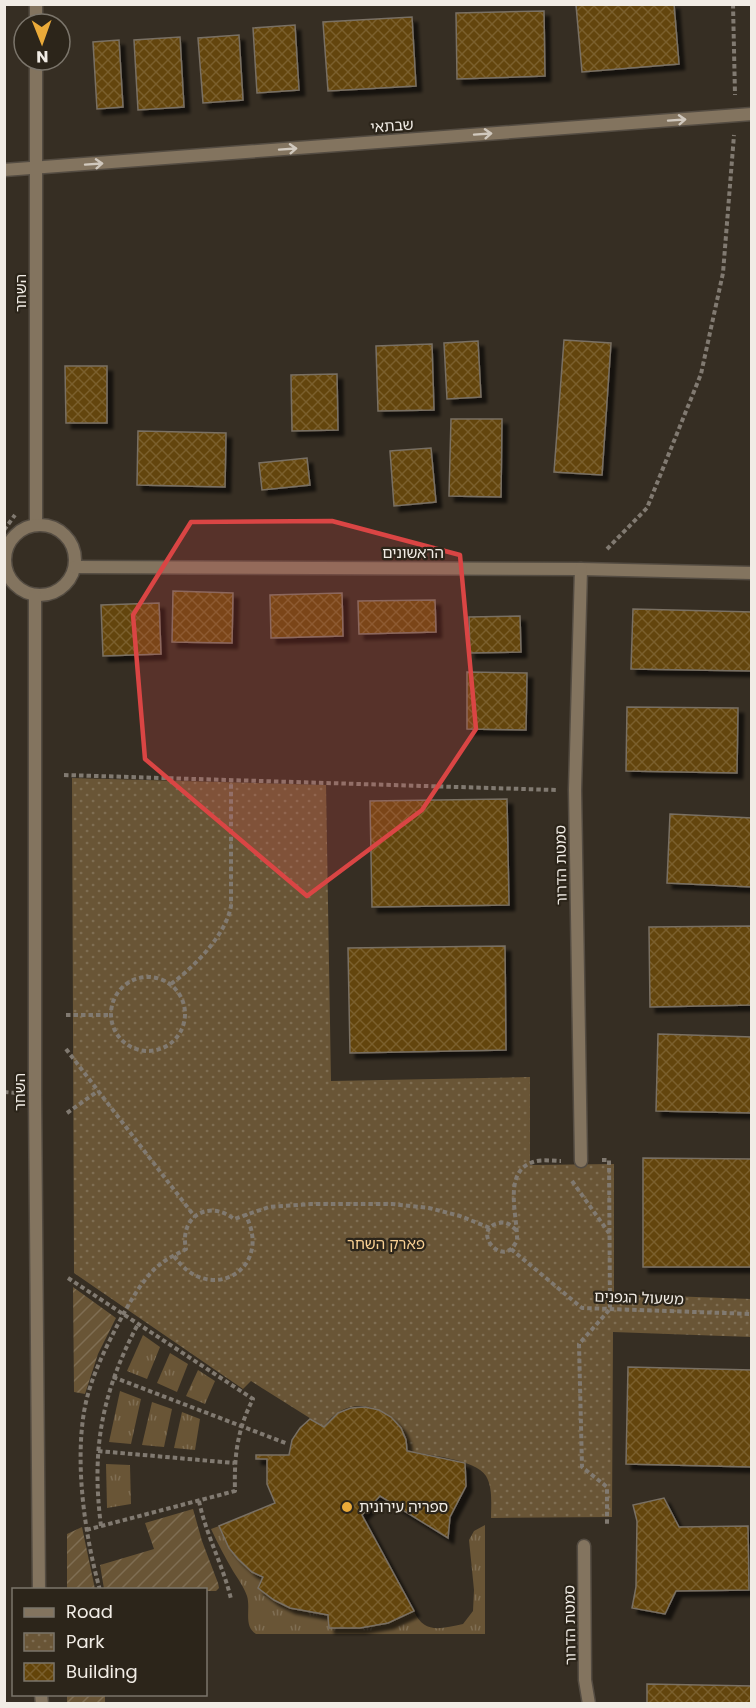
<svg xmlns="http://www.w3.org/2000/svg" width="756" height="1708" viewBox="0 0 756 1708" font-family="Poppins,'Noto Sans Hebrew',sans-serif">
<defs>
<pattern id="grass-tufts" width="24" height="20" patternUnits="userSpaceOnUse" patternTransform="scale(1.5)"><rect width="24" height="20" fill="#695536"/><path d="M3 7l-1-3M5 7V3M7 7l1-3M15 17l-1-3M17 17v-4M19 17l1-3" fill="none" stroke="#7f6e53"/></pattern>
<pattern id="park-dots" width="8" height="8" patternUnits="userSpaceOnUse" patternTransform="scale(1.5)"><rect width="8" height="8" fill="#695536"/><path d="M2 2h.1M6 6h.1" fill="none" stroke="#7f6e53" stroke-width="1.8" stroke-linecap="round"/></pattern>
<pattern id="garden-furrows" width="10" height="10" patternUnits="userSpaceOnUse" patternTransform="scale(1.5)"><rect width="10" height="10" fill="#695536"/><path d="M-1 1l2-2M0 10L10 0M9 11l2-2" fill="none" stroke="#7f6e53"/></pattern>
<pattern id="building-cross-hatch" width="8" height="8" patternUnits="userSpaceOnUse" patternTransform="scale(1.5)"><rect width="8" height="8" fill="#634409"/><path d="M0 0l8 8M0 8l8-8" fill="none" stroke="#7a5f2d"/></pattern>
<filter id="shadow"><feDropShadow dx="5.5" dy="5.5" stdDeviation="1.5" flood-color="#0009"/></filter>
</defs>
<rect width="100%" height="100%" fill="#362e23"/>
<g fill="url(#grass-tufts)">
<polygon points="143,1335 160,1347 147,1379 127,1371"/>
<polygon points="170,1353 188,1364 177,1392 157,1383"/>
<polygon points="198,1370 215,1381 205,1404 186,1396"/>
<polygon points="120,1391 141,1399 131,1444 109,1442"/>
<polygon points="152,1402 172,1409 164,1447 142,1445"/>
<polygon points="182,1412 200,1419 195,1450 174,1448"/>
<polygon points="106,1464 130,1465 131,1504 107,1508"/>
<path d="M 485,1525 L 485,1634 L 256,1634 C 243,1626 251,1609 247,1596 C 244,1587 238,1579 233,1571 C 225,1557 218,1544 211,1529 L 219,1526 C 229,1547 241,1566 263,1577 L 258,1588 C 282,1606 299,1611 328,1615 L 329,1628 C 364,1628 382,1625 414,1611 C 424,1635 442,1628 463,1624 L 473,1611 L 474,1590 L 469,1540 L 474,1531 Z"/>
</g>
<path fill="url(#park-dots)" d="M 72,778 L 326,785 L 331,1081 L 530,1077 L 530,1165 L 614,1164 L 614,1294 L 751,1299 L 751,1337 L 613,1332 L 612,1517 L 491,1518 C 491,1505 493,1488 486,1476 C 476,1459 426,1455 407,1451 C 403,1408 349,1388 324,1427 L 251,1381 L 243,1389 L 74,1273 Z"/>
<g fill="url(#garden-furrows)">
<polygon points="73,1287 116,1318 98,1354 85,1394 74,1392"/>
<polygon points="193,1509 202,1541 218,1583 219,1588 216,1591 206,1591 206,1590 104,1589 100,1565 154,1549 145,1523"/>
<polygon points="82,1527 95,1589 67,1589 67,1534"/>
<rect x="67" y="1695" width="38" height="8"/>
</g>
<g fill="url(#building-cross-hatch)" stroke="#797064" stroke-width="1.5" filter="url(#shadow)">
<polygon points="674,4 679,64 582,72 576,5"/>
<polygon points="544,11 545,76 457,79 456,13"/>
<polygon points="412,17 416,86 328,91 323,22"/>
<polygon points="295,25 299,90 257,93 253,28"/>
<polygon points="239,35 243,100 203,103 198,38"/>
<polygon points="180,37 184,107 138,110 134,40"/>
<polygon points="119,40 123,107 97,109 93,42"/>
<polygon points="564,340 611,343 602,475 554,472"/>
<polygon points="478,341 481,397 447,399 444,343"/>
<polygon points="432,344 434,410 378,411 376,346"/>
<polygon points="65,366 107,366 107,423 66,423"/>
<polygon points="337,374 338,430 292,431 291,375"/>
<polygon points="451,419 502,419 501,497 449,496"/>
<polygon points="138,431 226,433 225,487 137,485"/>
<polygon points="431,448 436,502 394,506 390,451"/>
<polygon points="307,458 310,485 262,490 259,463"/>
<polygon points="173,591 233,593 232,643 172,642"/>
<polygon points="342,593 343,636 271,638 270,595"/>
<polygon points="435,600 436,632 359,634 358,601"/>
<polygon points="159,603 161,654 103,656 101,605"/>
<polygon points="633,609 752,612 752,671 631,669"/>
<polygon points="520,616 521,652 470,653 469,617"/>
<polygon points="467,672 527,673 526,730 467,729"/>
<polygon points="627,707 738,708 737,773 626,771"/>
<polygon points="507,799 509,905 372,907 370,801"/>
<polygon points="670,814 752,818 752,887 667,883"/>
<polygon points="752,926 752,1005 650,1007 649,927"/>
<polygon points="505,946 506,1050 350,1053 348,948"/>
<polygon points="658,1034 752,1037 752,1113 656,1111"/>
<polygon points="643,1158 752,1159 752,1267 643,1267"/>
<polygon points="628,1367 752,1370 752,1467 626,1464"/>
<polygon points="365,1407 379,1410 391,1417 401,1428 406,1440 407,1451 465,1463 466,1486 450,1517 448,1538 380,1496 362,1515 414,1611 388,1623 360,1628 329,1628 328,1615 290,1608 274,1600 258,1588 263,1577 252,1572 238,1559 229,1548 219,1526 275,1503 267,1484 267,1459 256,1459 256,1455 289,1455 292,1440 300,1428 310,1419 324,1427 338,1413 351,1408"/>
<polygon points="664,1498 679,1527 748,1526 749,1590 676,1591 665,1614 632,1608 636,1587 637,1521 633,1505"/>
<polygon points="647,1684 752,1686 752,1704 647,1704"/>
</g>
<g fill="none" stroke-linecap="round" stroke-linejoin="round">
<g stroke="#544c42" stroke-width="15">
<g id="minor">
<polyline points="36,24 36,4"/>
<polyline points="4,170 752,114"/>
<polyline points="36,525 36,60"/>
<circle cx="40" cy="560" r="35"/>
<polyline points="75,567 581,569 752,573"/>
<polyline points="581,569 575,790 581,1161"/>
<polyline points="35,595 35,1095 39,1590"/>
<polyline points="584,1546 585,1680 589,1704"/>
<polyline points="41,1694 42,1704"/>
</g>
</g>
<g stroke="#817a71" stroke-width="4" stroke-dasharray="4.5 3" stroke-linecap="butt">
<polyline points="733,4 735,95"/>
<polyline points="4,530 15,515"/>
<polyline points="607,549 647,508 701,374 723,273 734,135"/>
<polyline points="64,775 556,790"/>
<circle cx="148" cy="1014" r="37"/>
<path d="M 171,984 C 194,967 226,935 231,906 L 231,779"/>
<polyline points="66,1015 111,1015"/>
<polyline points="66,1049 195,1217"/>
<polyline points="4,1092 16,1093"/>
<polyline points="67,1113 98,1091"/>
<polyline points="602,1160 609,1160 610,1309 579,1344 582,1467 607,1487 607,1525"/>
<polyline points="572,1181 609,1233"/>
<path d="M 516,1230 C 511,1225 506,1221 499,1223 C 469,1229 504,1272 517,1240 C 518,1217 502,1172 533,1162 C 541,1159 553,1161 561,1161"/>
<polyline points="511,1249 582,1308 752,1314"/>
<path d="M 174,1256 C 209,1307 275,1269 245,1214"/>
<path d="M 68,1278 L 253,1399 C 237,1430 234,1457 235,1491 L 86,1530"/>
<polyline points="113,1377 288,1444"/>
<polyline points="98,1451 234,1463"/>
<path d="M 199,1501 C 206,1535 223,1565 231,1599"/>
<path d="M 101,1526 C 91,1449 102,1392 138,1324"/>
<path d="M 100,1590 C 85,1537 75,1466 84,1412 C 89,1382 103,1353 117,1326 C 127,1307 144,1275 162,1263 C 169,1257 178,1254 186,1249 C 179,1217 208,1199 234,1219 L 269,1207 L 311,1204 L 392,1204 L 429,1208 L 460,1216 L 490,1228"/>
</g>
<use href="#minor" stroke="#83745f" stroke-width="12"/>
</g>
<defs><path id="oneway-shaft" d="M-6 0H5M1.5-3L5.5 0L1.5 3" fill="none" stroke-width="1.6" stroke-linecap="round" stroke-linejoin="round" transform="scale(1.5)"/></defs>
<g stroke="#d0c8bd">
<use href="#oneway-shaft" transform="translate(677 120) rotate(-4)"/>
<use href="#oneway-shaft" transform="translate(483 134) rotate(-4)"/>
<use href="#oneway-shaft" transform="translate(288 149) rotate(-4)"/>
<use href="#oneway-shaft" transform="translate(94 164) rotate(-4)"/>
</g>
<path fill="#da4544" fill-opacity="0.2" stroke="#da4544" stroke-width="4.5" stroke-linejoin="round" d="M 332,521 L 460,555 L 476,729 L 422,810 L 307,896 L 145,759 L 133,615 L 191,522 Z"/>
<circle fill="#eaaa39" stroke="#2c251a" stroke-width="2" cx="347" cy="1507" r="6"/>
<g text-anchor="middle" stroke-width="4.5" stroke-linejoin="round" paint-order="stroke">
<g font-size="15" fill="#f1ece5" stroke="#2c251a">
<text transform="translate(392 126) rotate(-4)" y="5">שבתאי</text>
<text transform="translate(21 293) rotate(-90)" y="5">השחר</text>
<text x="413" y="558">הראשונים</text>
<text transform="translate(561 865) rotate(-91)" y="5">סמטת הדרור</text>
<text transform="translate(20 1092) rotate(-90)" y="5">השחר</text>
<text transform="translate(639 1298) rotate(2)" y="5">משעול הגפנים</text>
<text transform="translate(570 1625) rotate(-91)" y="5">סמטת הדרור</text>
</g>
<g font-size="15" fill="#f8d094" stroke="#2c251a">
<text x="386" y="1249">פארק השחר</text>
</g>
<g font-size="15" fill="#f1ece5" stroke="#2c251a" text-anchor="start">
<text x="359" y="1512">ספריה עירונית</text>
</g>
</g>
<rect width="756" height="1708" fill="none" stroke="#f1ece5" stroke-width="12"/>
<rect x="12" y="1588" width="195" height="108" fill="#2c251a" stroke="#7b756b" stroke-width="1.5"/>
<rect x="24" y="1608" width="30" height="9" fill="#83745f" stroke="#7b756b" stroke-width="1.5"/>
<text x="66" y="1618" font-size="18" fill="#f1ece5">Road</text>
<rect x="24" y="1633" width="30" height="18" fill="url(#park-dots)" stroke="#7b756b" stroke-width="1.5"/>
<text x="66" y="1648" font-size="18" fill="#f1ece5">Park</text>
<rect x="24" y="1663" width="30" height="18" fill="url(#building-cross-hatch)" stroke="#7b756b" stroke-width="1.5"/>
<text x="66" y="1678" font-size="18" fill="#f1ece5">Building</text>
<g transform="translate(42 42) rotate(179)"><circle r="28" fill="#2c251a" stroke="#7b756b" stroke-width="1.5"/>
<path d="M0-4.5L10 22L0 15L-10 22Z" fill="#eaaa39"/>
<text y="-9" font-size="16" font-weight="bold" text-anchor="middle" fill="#f1ece5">N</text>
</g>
</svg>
